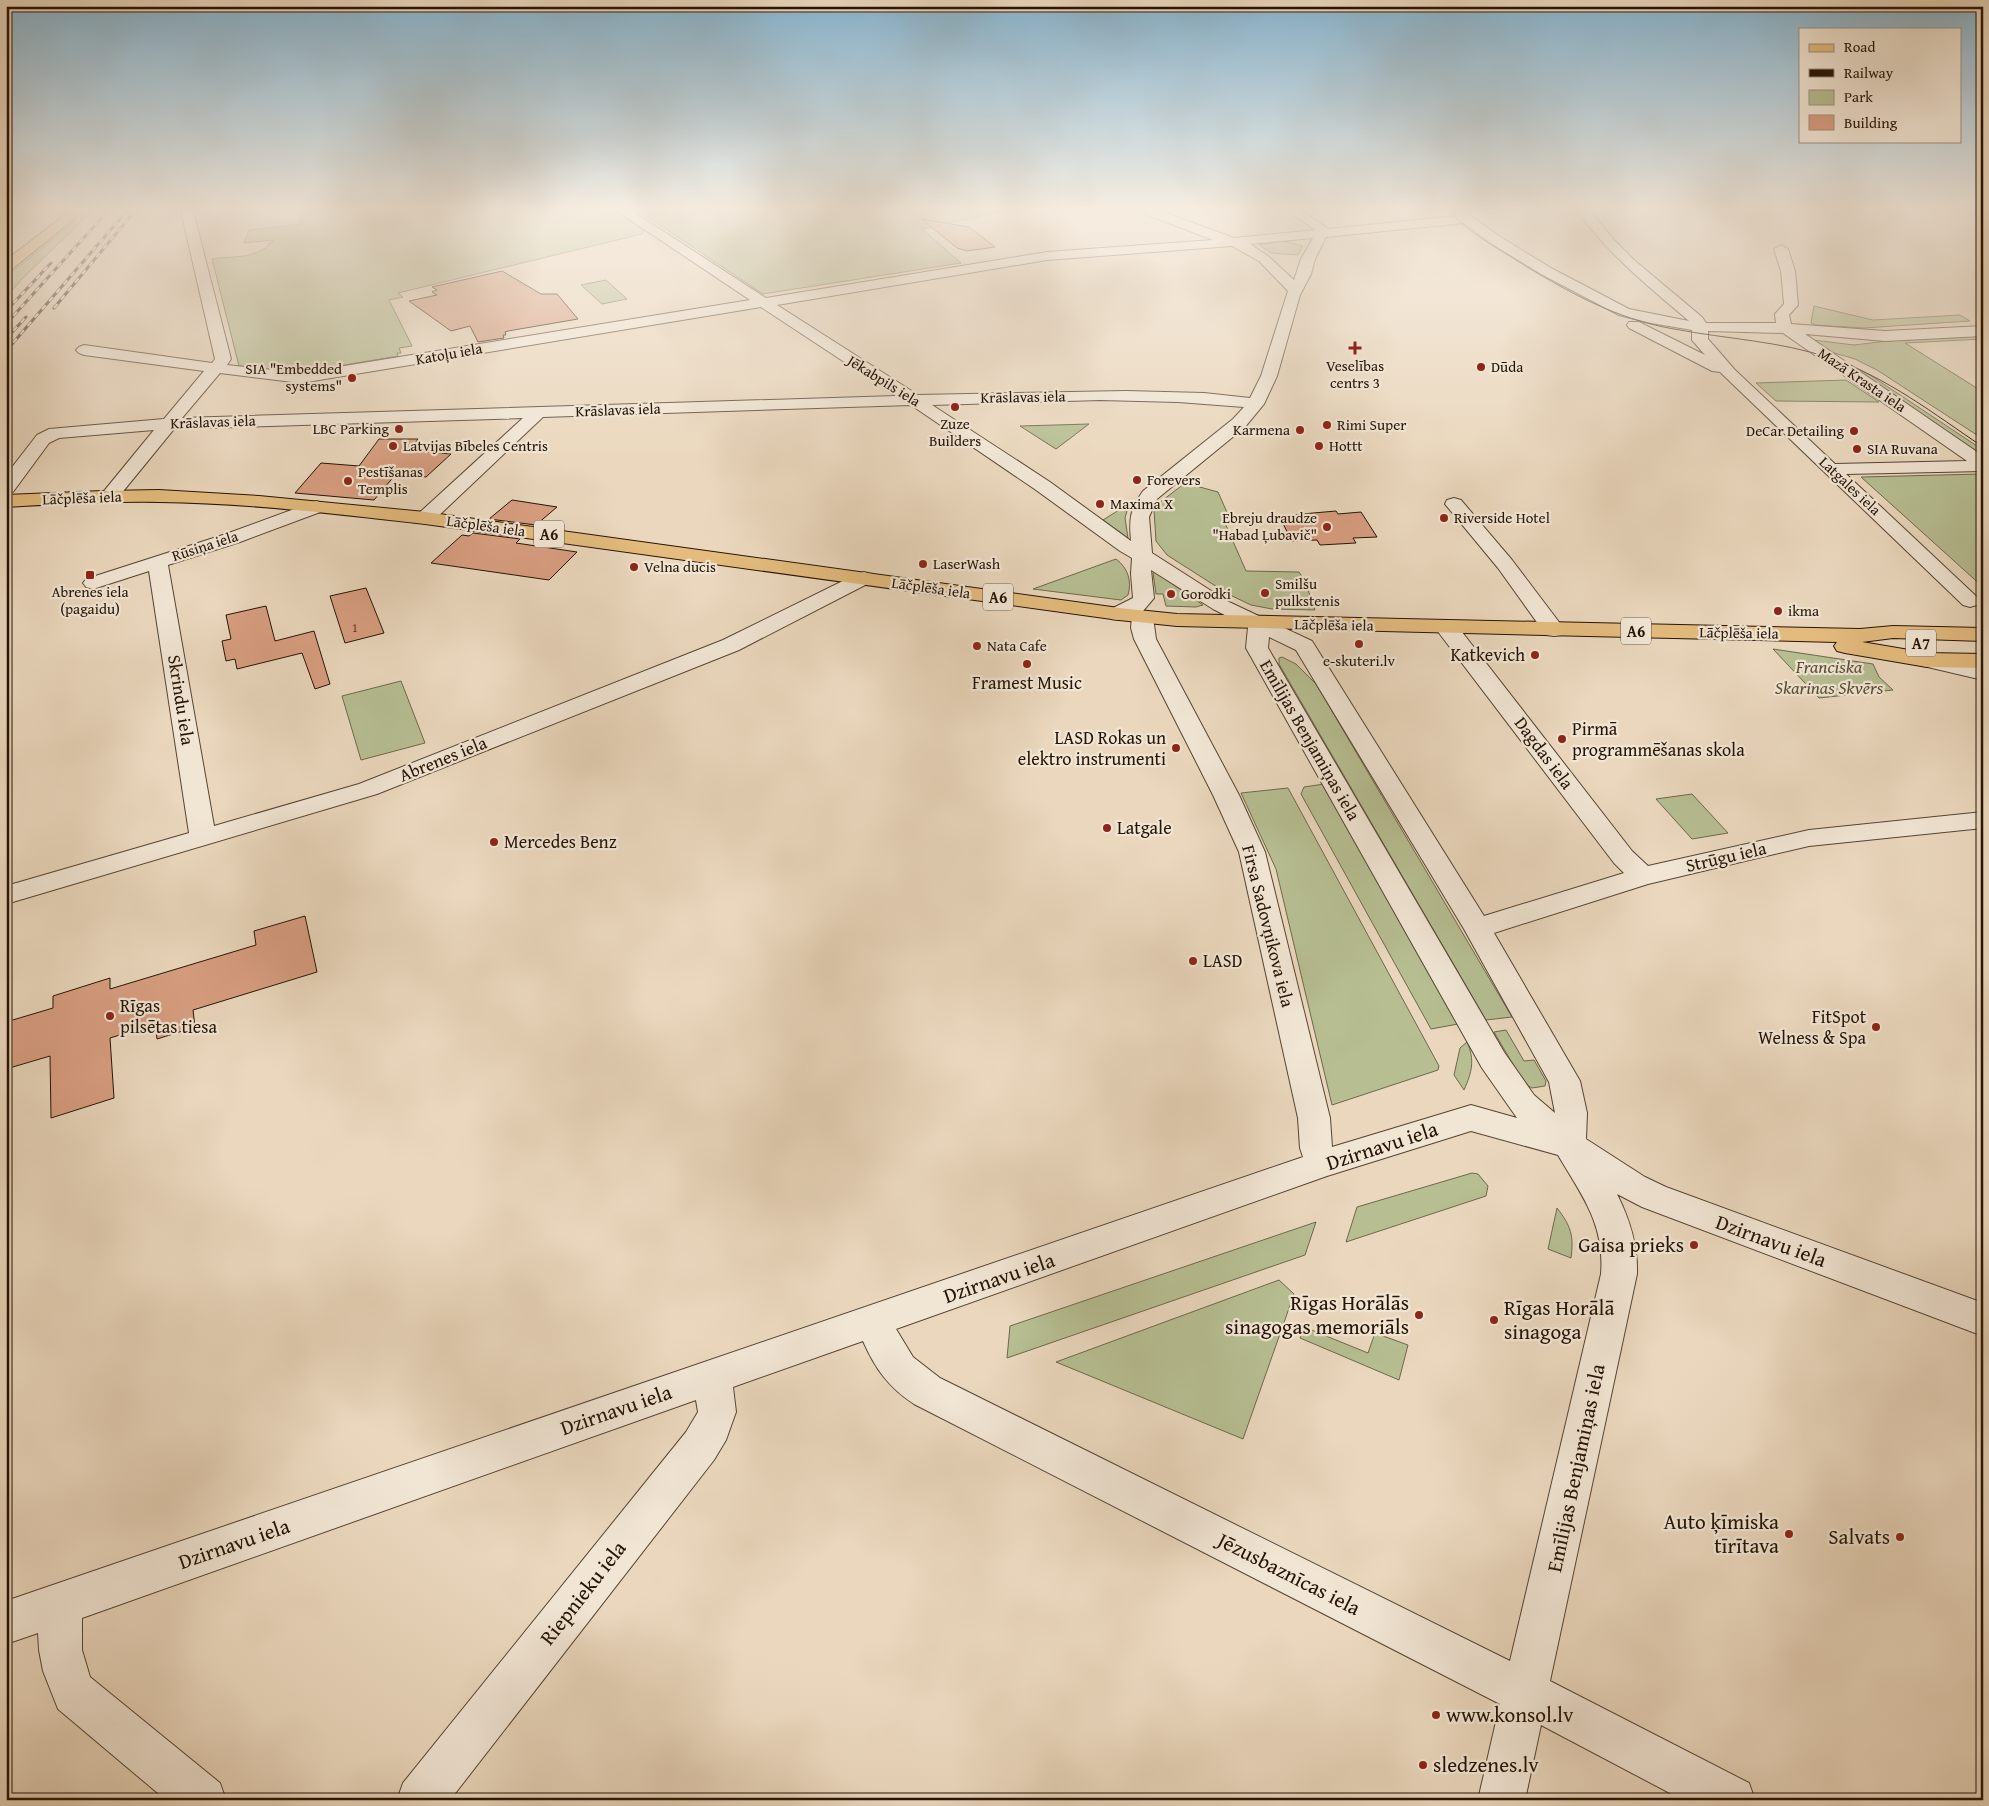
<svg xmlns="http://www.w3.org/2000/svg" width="1989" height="1806" viewBox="0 0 1989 1806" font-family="'Gentium Book Plus',serif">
<rect width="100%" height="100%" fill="#ead7bd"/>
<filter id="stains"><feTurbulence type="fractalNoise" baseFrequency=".004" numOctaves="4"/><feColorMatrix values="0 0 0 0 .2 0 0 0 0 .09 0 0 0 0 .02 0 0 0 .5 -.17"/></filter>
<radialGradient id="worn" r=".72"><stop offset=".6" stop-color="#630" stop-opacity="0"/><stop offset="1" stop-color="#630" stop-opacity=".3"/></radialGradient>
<g fill="#b6be92" stroke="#6e684c">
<polygon points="88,211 92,211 22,279 6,297 6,277"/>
<path d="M 301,211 L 470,211 L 473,213 L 485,211 L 614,211 L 644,230 L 642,234 L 398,293 L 403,297 L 389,300 L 412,346 L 399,348 L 401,353 L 397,353 L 398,356 L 297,373 L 239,366 L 212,259 C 231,256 254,259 269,245 L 268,244 L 274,240 L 244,243 L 249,230 L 302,224 L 299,215 Z"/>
<polygon points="639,211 1003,211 922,229 961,263 763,294"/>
<polygon points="1283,241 1303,246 1298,255 1271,253 1259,245"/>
<polygon points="606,280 627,299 602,304 581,285"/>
<polygon points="1814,306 1873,320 1960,315 1970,321 1864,328 1815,325 1811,323"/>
<polygon points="1983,335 1983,339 1905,343 1983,392 1983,439 1877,370 1855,359 1824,350 1813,340 1854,345 1887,341"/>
<polygon points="1847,363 1870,375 1983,450 1983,457"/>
<polygon points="1846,380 1879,402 1776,401 1756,383"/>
<polygon points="1089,424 1056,449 1020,426 1021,426"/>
<polygon points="1981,474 1983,476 1983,587 1861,477"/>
<polygon points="1185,483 1218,492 1230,519 1225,523 1246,571 1299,572 1305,581 1315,610 1272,609 1251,605 1228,594 1167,555 1156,541 1154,510 1159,503"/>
<polygon points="1119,510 1127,511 1125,518 1128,538 1103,520"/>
<path d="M 1116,559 C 1128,568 1132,581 1128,595 L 1121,600 L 1033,589 Z"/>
<polygon points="1155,572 1203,605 1196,607 1166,606 1163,594 1156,594 1153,573"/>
<polygon points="1773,649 1873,664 1879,677 1893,690 1819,698"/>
<polygon points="1282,657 1296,664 1316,684 1512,1017 1486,1020 1279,664 1279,658"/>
<polygon points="401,681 425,743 361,760 342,696"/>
<polygon points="1324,784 1458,1024 1431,1029 1301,794 1304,787"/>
<polygon points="1288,788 1439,1066 1438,1070 1332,1105 1276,869 1241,793"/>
<polygon points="1692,794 1728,833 1692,839 1656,799"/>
<polygon points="1506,1030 1524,1061 1534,1060 1546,1081 1545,1086 1532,1088 1524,1083 1494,1032"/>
<path d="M 1467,1042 C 1475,1060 1472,1072 1464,1090 L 1454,1075 L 1460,1048 Z"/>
<polygon points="1472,1173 1478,1174 1488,1186 1486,1196 1346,1242 1357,1207"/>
<path d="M 1557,1208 C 1571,1226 1574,1236 1571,1258 L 1548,1249 Z"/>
<polygon points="1316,1222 1305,1255 1007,1358 1010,1326"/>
<polygon points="1279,1280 1294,1294 1243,1439 1056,1362"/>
<polygon points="1304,1327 1368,1353 1375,1333 1408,1345 1399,1380 1300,1338"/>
</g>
<g fill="#d89e81" stroke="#251305">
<polygon points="921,219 969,227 995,247 967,251 957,248"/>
<polygon points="502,271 541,294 557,294 578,319 508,331 505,332 506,335 503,335 504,338 478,342 470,326 451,331 409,301 437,295 432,292 437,290 432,287"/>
<polygon points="379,439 418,439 410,450 451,454 426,477 396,474 374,500 295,493 321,463 359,466"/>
<polygon points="512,500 557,507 536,525 489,519"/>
<polygon points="1336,511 1338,514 1361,512 1377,537 1353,538 1356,543 1320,545 1317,540 1292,541 1279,516"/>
<polygon points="473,533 520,539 516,543 577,552 549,580 431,563 462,535 469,536"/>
<polygon points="366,588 384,633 345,643 330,596"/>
<polygon points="266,606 275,641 314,631 330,684 315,689 302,653 237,669 235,659 226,661 222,641 231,639 226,615"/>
<polygon points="305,916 317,972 193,1010 195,1027 157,1039 155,1024 110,1038 114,1098 51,1118 50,1056 6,1069 6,1022 53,1008 53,996 110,978 110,989 256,945 254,931"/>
</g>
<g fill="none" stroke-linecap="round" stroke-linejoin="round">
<g stroke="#564433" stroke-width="2">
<g id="minor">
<path d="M 181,211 L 193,211 L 231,359 L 227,365 L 301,373 L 750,300 L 617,211 L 632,211 L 766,298 L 1047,252 L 1213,240 L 1145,214 L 1143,211 L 1161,211 L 1234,238 L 1315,230 L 1288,211 L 1303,211 L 1328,229 L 1458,216 L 1455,211 L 1468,211 L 1471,216 L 1499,236 L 1551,268 L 1629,309 L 1689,321 C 1649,287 1608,254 1577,211 L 1590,211 L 1615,241 L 1634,260 L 1702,317 L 1706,323 L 1776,323 L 1775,314 L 1784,304 L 1781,271 L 1774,249 L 1781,245 L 1788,249 L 1795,271 L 1798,305 L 1789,315 L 1791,324 L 1885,331 L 1983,326 L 1983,336 L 1885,341 L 1805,334 L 1983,456 L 1983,471 L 1846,474 L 1977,597 L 1980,601 L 1977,605 L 1970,607 L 1963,605 L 1720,372 L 1712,371 L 1629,328 L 1627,325 L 1629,322 L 1639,322 L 1705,355 L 1692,340 L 1692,330 L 1651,323 L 1619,315 L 1541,274 L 1489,242 L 1464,223 L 1326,237 L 1315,259 L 1311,274 L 1300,295 L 1277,376 L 1264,404 L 1245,427 L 1157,499 L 1149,517 L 1152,553 L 1227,601 L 1312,641 L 1484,916 L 1624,873 L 1614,863 L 1439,633 L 1436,628 L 1439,623 L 1447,622 L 1455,623 L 1632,851 L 1648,866 L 1809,830 L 1983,812 L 1983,828 L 1809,846 L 1648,884 L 1494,933 L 1580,1081 L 1587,1113 L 1586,1139 L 1645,1177 L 1666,1187 L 1983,1303 L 1983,1336 L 1642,1207 L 1617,1194 C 1630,1220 1638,1245 1637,1274 L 1550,1681 L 1749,1783 L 1755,1800 L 1683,1800 L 1541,1725 L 1525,1800 L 1478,1800 L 1500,1704 L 914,1404 C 888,1387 875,1368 863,1341 L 733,1387 L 736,1412 L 726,1440 L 714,1460 L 450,1800 L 397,1800 L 403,1783 L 686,1432 L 698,1412 L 696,1400 L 82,1618 L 82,1650 L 90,1677 L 220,1783 L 226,1800 L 166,1800 L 58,1709 L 43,1671 L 39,1650 L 38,1633 L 6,1644 L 6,1601 L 1303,1157 L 1300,1148 L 1298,1118 L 1239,852 L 1213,795 L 1134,639 L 1131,628 L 1132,616 L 1119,620 L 1111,619 L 1108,614 L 1111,609 L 1133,598 L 1131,574 L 1132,558 L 1120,551 L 1036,490 L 911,405 L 543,417 L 432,522 L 425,524 L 418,522 L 415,518 L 418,514 L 523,418 L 174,429 L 116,500 L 109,502 L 102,500 L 100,496 L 154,430 L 59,438 L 49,443 L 13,492 L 6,493 L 6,475 L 37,435 L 49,429 L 164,419 L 204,371 L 84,355 L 79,353 L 76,350 L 79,347 L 84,345 L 212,363 L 215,359 ZM 1313,238 L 1301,259 L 1294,280 L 1268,256 L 1250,244 ZM 1232,246 L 1259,261 L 1288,291 L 1261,376 L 1250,398 L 1204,393 L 1126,391 L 918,395 L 777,305 L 1047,260 ZM 761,307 L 896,396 L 182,418 L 220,373 L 301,383 ZM 1708,331 L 1783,333 L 1967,461 L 1835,464 L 1735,370 L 1708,339 ZM 1100,400 L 1178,402 L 1244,407 L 1233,419 L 1143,491 C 1130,510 1129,518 1131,541 L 1050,482 L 932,405 ZM 1151,570 L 1213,609 L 1248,627 L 1246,648 L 1482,1068 L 1517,1118 L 1471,1105 L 1332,1147 L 1330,1118 L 1265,852 L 1239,795 L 1156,639 L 1153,617 L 1150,612 L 1143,611 L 1154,598 ZM 1269,637 L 1296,650 L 1464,929 L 1549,1082 L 1555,1113 L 1534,1095 L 1504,1052 L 1268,648 ZM 1471,1131 L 1558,1155 C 1582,1196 1605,1224 1601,1274 L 1510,1661 L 940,1378 L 913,1357 L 896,1329 L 1327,1176 Z"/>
<polygon points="1454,498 1461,500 1512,560 1565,630 1562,635 1554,636 1546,635 1498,568 1445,504 1447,500"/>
<polygon points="316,501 323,503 325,507 323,511 240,542 168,565 214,826 359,784 723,640 857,574 864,572 871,574 874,578 871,582 739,650 377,794 6,904 6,886 189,833 149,571 93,589 86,587 83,583 86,579 226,534"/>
<polygon points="1927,653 1983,666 1983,680 1919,665 1916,660 1919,655"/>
</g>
</g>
<g stroke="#251305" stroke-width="2">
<polygon id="major" points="70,211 84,211 11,270 6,271 6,260"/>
</g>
<g stroke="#251305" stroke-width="2">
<path id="highway" d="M 159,490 L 259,496 L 425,512 L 1119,608 L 1177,614 L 1860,629 L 1893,626 L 1983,628 L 1983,641 L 1893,638 L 1862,642 L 1927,653 L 1983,654 L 1983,668 L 1927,667 L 1845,653 L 1837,651 L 1834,646 L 1837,642 L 1177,626 L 1119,620 L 425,524 C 337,514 248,503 159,502 C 108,501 57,504 6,507 L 6,495 L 102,491 Z"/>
</g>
<use href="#minor" fill="#f1e5d4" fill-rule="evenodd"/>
<use href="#major" fill="#e5bc7e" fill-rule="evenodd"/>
<use href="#highway" fill="#e5bc7e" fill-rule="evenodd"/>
<path stroke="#251305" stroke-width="1" d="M 1449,211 C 1468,232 1492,245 1516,260 C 1566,291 1615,319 1674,329 C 1726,339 1780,341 1830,358 C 1887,377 1934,414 1983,447"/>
<g stroke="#251305" stroke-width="3">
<g id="rail">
<polyline points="54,308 135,211"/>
<polyline points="6,311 51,263"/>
<polyline points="6,324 108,211"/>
<polyline points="6,339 26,317"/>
<polyline points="6,351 127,211"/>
</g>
</g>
<use href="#rail" stroke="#f1e5d4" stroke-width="2" stroke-dasharray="5.5" stroke-linecap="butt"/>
</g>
<linearGradient id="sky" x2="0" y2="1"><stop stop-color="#88b6d2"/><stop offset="0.45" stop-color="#f6ede1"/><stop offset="1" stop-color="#f6ede1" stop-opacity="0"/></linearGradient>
<rect width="1989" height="464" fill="url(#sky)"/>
<g fill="#8f2418" stroke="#f1e5d4" stroke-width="2">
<path d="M1352.5 340.5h5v5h5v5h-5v5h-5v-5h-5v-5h5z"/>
<circle cx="1481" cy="367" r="5"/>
<circle cx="352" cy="378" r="5"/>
<circle cx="955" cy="407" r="5"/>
<circle cx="1327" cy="425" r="5"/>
<circle cx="399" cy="429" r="5"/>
<circle cx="1300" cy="430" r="5"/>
<circle cx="1854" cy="431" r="5"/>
<circle cx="393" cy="446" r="5"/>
<circle cx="1319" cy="446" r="5"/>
<circle cx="1857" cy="449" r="5"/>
<circle cx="1137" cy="480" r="5"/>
<circle cx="348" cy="481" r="5"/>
<circle cx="1100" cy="504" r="5"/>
<circle cx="1444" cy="518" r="5"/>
<circle cx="1327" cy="527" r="5"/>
<circle cx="923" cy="564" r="5"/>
<circle cx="634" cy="567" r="5"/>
<rect x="85" y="570" width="10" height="10" rx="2.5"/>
<circle cx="1265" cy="593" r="5"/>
<circle cx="1171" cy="594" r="5"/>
<circle cx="1778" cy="611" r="5"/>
<circle cx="1359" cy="644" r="5"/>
<circle cx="977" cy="646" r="5"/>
<circle cx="1535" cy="655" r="5"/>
<circle cx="1027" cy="664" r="5"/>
<circle cx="1562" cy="739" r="5"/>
<circle cx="1176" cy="748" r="5"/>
<circle cx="1107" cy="828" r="5"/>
<circle cx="494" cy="842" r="5"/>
<circle cx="1193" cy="961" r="5"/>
<circle cx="110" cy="1016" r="5"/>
<circle cx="1876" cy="1027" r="5"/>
<circle cx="1694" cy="1245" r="5"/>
<circle cx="1419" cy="1315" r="5"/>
<circle cx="1494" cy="1320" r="5"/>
<circle cx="1789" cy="1534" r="5"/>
<circle cx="1900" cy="1537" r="5"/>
<circle cx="1436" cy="1715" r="5"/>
<circle cx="1423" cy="1765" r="5"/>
</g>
<g text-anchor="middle" stroke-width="4.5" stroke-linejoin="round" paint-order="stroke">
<g font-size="12" fill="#523624">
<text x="355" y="632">1</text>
</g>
<g font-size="15" fill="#251305" stroke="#f1e5d4">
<text transform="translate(449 354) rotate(-10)" y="5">Katoļu iela</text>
<text transform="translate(1862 380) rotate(34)" y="5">Mazā Krasta iela</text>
<text transform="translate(884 381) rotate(32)" y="5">Jēkabpils iela</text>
<text transform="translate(1023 397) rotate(-1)" y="5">Krāslavas iela</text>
<text transform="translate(618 410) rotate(-2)" y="5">Krāslavas iela</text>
<text transform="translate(213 422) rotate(-2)" y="5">Krāslavas iela</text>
<text transform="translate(1850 486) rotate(43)" y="5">Latgales iela</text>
<text transform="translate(82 498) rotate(-2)" y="5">Lāčplēša iela</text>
<text transform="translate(486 526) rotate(8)" y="5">Lāčplēša iela</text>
<text transform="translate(205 546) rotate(-18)" y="5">Rūsiņa iela</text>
<text transform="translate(931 588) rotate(8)" y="5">Lāčplēša iela</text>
<text transform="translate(1334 625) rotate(1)" y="5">Lāčplēša iela</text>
<text transform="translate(1739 633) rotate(1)" y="5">Lāčplēša iela</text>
</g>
<g font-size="15" fill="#251305" stroke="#f1e5d4" text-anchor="start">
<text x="1355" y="371" text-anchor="middle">Veselības<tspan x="1355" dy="17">centrs 3</tspan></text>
<text x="1491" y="372">Dūda</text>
<text x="342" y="374" text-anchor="end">SIA "Embedded<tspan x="342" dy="17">systems"</tspan></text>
<text x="955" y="429" text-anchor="middle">Zuze<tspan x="955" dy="17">Builders</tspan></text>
<text x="1337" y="430">Rimi Super</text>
<text x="389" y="434" text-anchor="end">LBC Parking</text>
<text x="1290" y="435" text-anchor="end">Karmena</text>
<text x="1844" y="436" text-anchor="end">DeCar Detailing</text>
<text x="403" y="451">Latvijas Bībeles Centris</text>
<text x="1329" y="451">Hottt</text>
<text x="1867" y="454">SIA Ruvana</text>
<text x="358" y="477">Pestīšanas<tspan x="358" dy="17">Templis</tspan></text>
<text x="1147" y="485">Forevers</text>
<text x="1110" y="509">Maxima X</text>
<text x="1317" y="523" text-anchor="end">Ebreju draudze<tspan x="1317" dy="17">"Habad Ļubavič"</tspan></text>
<text x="1454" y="523">Riverside Hotel</text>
<text x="933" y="569">LaserWash</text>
<text x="644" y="572">Velna ducis</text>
<text x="1275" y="589">Smilšu<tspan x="1275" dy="17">pulkstenis</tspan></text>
<text x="90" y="597" text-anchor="middle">Abrenes iela<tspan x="90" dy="17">(pagaidu)</tspan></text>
<text x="1181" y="599">Gorodki</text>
<text x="1788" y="616">ikma</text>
<text x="987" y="651">Nata Cafe</text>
<text x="1359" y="666" text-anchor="middle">e-skuteri.lv</text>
</g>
<g fill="#f1e5d4" stroke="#625243" stroke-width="1">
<rect x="534" y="520.5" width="30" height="27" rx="4"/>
<rect x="983" y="583.5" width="30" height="27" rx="4"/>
<rect x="1621" y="617.5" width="30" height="27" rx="4"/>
<rect x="1906" y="629.5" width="30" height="27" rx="4"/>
</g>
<g font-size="16" font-weight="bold" fill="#251305">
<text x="549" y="540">A6</text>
<text x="998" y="603">A6</text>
<text x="1636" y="637">A6</text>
<text x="1921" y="649">A7</text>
</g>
<g font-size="18" fill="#251305" stroke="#f1e5d4" text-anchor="start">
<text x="1525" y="661" text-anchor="end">Katkevich</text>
<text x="1027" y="689" text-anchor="middle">Framest Music</text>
<text x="1572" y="735">Pirmā<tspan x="1572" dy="21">programmēšanas skola</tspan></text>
<text x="1166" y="744" text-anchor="end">LASD Rokas un<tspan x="1166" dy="21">elektro instrumenti</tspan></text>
<text x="1117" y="834">Latgale</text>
<text x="504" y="848">Mercedes Benz</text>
<text x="1203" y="967">LASD</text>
<text x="120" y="1012">Rīgas<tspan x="120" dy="21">pilsētas tiesa</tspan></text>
<text x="1866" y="1023" text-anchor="end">FitSpot<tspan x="1866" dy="21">Welness &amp; Spa</tspan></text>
</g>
<g font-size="18" font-style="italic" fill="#584f36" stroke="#f1e5d4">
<text x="1829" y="673">Franciska<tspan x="1829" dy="21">Skarinas Skvērs</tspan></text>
</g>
<g font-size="18" fill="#251305" stroke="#f1e5d4">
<text transform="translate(181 700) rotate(81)" y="6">Skrindu iela</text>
<text transform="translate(1310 740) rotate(60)" y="6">Emīlijas Benjamiņas iela</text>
<text transform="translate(1544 753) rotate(53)" y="6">Dagdas iela</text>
<text transform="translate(443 759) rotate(-22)" y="6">Abrenes iela</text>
<text transform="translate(1726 857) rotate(-13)" y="6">Strūgu iela</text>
<text transform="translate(1268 926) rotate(76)" y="6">Firsa Sadovņikova iela</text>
</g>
<g font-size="21" fill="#251305" stroke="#f1e5d4">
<text transform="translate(1382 1146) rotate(-18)" y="7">Dzirnavu iela</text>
<text transform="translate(1771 1241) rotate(20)" y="7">Dzirnavu iela</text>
<text transform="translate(999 1278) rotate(-19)" y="7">Dzirnavu iela</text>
<text transform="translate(616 1410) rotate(-19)" y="7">Dzirnavu iela</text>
<text transform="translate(1576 1468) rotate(-78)" y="7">Emīlijas Benjamiņas iela</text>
<text transform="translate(234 1544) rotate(-19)" y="7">Dzirnavu iela</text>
<text transform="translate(1289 1574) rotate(27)" y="7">Jēzusbaznīcas iela</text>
<text transform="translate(583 1593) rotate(-52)" y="7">Riepnieku iela</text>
</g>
<g font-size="21" fill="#251305" stroke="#f1e5d4" text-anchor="end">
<text x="1684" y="1252">Gaisa prieks</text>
<text x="1409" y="1310">Rīgas Horālās<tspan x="1409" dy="24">sinagogas memoriāls</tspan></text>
<text x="1504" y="1315" text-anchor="start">Rīgas Horālā<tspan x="1504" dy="24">sinagoga</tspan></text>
<text x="1779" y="1529">Auto ķīmiska<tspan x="1779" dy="24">tīrītava</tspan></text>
<text x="1890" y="1544">Salvats</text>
<text x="1446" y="1722" text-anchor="start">www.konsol.lv</text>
<text x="1433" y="1772" text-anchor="start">sledzenes.lv</text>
</g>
</g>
<rect width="1989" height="1806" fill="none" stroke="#ead7bd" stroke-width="25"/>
<rect x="8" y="8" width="1974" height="1791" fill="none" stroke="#251305" stroke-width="2.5"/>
<rect x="12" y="12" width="1964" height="1781" fill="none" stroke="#251305"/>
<rect x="1799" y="28" width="162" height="115" fill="#f1e5d4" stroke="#9f9181"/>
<rect x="1809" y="44" width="25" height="8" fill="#e5bc7e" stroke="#9f9181"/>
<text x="1844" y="52" font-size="15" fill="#251305">Road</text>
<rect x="1809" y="69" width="25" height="8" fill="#251305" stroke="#9f9181"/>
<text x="1844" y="78" font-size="15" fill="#251305">Railway</text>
<rect x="1809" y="90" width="25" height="15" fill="#b6be92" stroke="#9f9181"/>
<text x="1844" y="102" font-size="15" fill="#251305">Park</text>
<rect x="1809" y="115" width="25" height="15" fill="#d89e81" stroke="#9f9181"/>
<text x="1844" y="128" font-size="15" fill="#251305">Building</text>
<rect width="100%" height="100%" filter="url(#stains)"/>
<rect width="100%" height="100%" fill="url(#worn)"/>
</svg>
